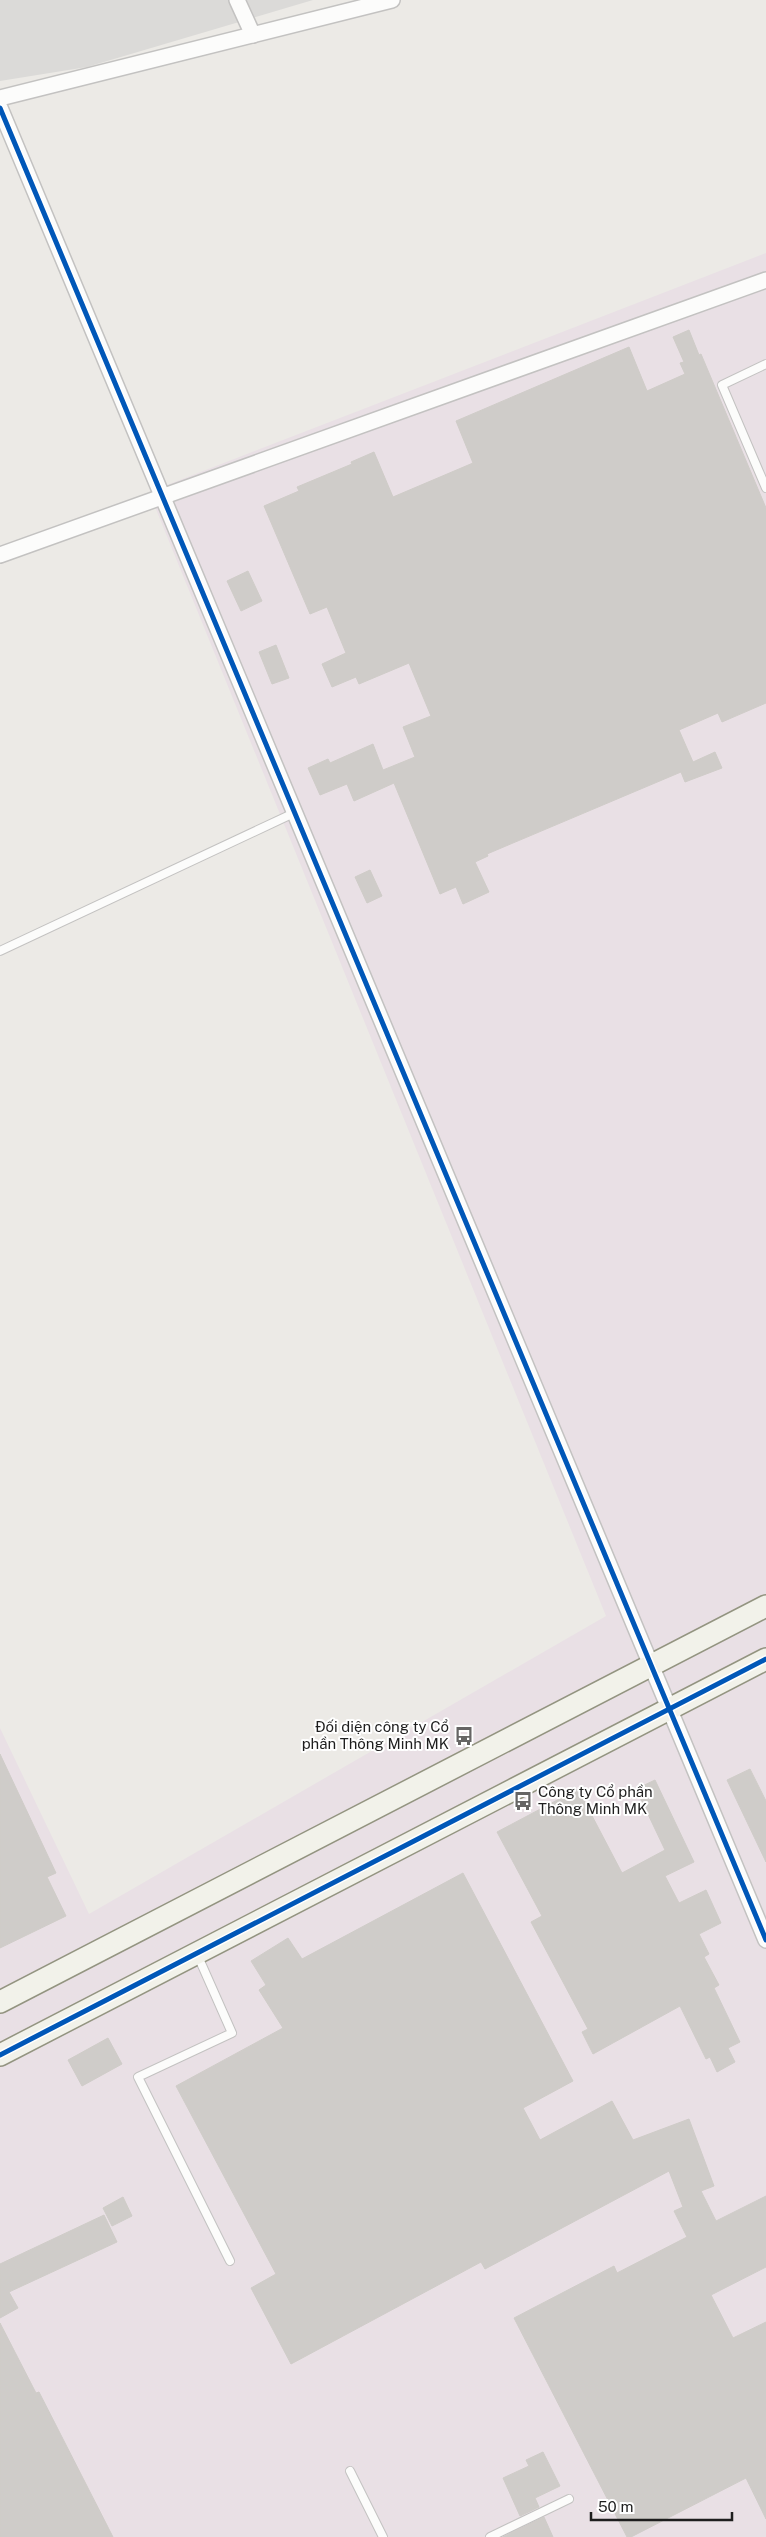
<svg xmlns="http://www.w3.org/2000/svg" width="766" height="2537" viewBox="0 0 766 2537" font-family="'Public Sans',sans-serif">
<rect width="100%" height="100%" fill="#eceae6"/>
<polygon fill="#dbdad8" points="0,0 313,0 87,67 0,81"/>
<polygon fill="#e9e0e5" points="766,253 766,2537 0,2537 0,1728 89,1914 606,1616 149,492"/>
<g fill="#cfccc9" stroke="#cfccc8">
<polygon points="689,330 699,355 701,354 766,508 766,703 722,722 718,713 679,730 693,762 715,752 722,768 685,782 681,772 487,854 488,856 475,862 489,892 463,904 456,887 440,894 394,783 354,801 347,784 320,795 308,768 328,759 330,763 373,744 383,770 415,757 403,727 431,716 409,663 359,684 356,677 332,687 322,664 346,653 327,607 310,614 264,506 299,491 297,487 352,464 351,462 374,452 393,497 473,463 456,421 629,347 647,391 685,374 680,363 684,362 673,337"/>
<polygon points="248,571 262,601 241,611 227,581"/>
<polygon points="276,645 289,678 272,684 259,652"/>
<polygon points="370,870 382,896 367,903 355,877"/>
<polygon points="0,1754 56,1873 47,1877 66,1916 0,1948"/>
<polygon points="750,1769 766,1801 766,1862 727,1780"/>
<polygon points="655,1780 694,1862 665,1876 679,1903 706,1890 721,1923 699,1934 709,1954 704,1957 719,1985 714,1988 740,2042 728,2048 735,2062 717,2072 710,2057 706,2059 680,2006 593,2054 582,2032 588,2029 531,1922 542,1916 497,1832 578,1789 622,1873 665,1850 636,1789"/>
<polygon points="463,1873 573,2081 523,2108 540,2140 612,2101 633,2140 689,2119 714,2186 701,2191 716,2221 766,2196 766,2267 711,2295 733,2338 766,2322 766,2519 746,2478 631,2537 627,2537 514,2318 614,2266 617,2273 687,2237 674,2211 683,2207 669,2171 485,2269 481,2262 291,2364 251,2288 276,2274 176,2086 283,2028 259,1990 266,1985 251,1961 288,1938 302,1959"/>
<polygon points="108,2038 122,2064 82,2086 68,2060"/>
<polygon points="123,2197 132,2216 112,2226 103,2208"/>
<polygon points="104,2215 117,2242 9,2292 18,2308 0,2318 0,2264"/>
<polygon points="0,2323 36,2393 39,2392 113,2537 0,2537"/>
<polygon points="543,2452 560,2486 535,2498 539,2507 520,2516 503,2478 529,2466 526,2460"/>
<polygon points="544,2517 553,2537 503,2537 511,2533"/>
</g>
<g fill="none" stroke-linecap="round" stroke-linejoin="round">
<g stroke="#c3c2c1" stroke-width="10">
<g id="lane">
<polyline points="766,364 722,385 766,488"/>
<polyline points="0,951 294,813"/>
<polyline points="197,1954 232,2033 138,2077 230,2261"/>
<polyline points="350,2471 383,2537"/>
<polyline points="490,2537 569,2499"/>
</g>
</g>
<g stroke="#c3c2c1" stroke-width="18">
<g id="street">
<polyline points="237,0 253,35"/>
<polyline points="0,98 392,0"/>
<polyline points="0,108 766,1940"/>
<polyline points="0,555 766,280"/>
</g>
</g>
<g stroke="#939480" stroke-width="24">
<g id="secondary">
<polyline points="0,2002 766,1606"/>
<polyline points="0,2055 766,1659"/>
</g>
</g>
<use href="#lane" stroke="#fcfcfb" stroke-width="8"/>
<use href="#street" stroke="#fcfcfb" stroke-width="15"/>
<use href="#secondary" stroke="#f2f2ea" stroke-width="21"/>
<g stroke="#fff" stroke-width="8">
<g id="cycleway">
<polyline points="0,108 766,1940"/>
<polyline points="0,2055 766,1659"/>
</g>
</g>
<use href="#cycleway" stroke="#0057b8" stroke-width="5"/>
</g>
<defs>
<g id="bus-bare" transform="scale(1.5)"><path d="M-5-6H5V4H4V6H2V4H-2V6H-4V4H-5ZM-3.5-4V0h7V-4ZM-3.5 1.2v1.5H-2V1.2ZM2 1.2v1.5H3.5V1.2Z" fill="#666564" stroke="#fff" stroke-width="2.5" paint-order="stroke"/></g>
</defs>
<g fill-rule="evenodd">
<use href="#bus-bare" x="464" y="1736"/>
<use href="#bus-bare" x="523" y="1801"/>
</g>
<g text-anchor="middle" stroke-width="4" stroke-linejoin="round" paint-order="stroke">
<g font-size="15" fill="#1e1e1e" stroke="#fff" text-anchor="end">
<text x="449" y="1732">Đối diện công ty Cổ<tspan x="449" dy="17">phần Thông Minh MK</tspan></text>
<text x="538" y="1797" text-anchor="start">Công ty Cổ phần<tspan x="538" dy="17">Thông Minh MK</tspan></text>
</g>
</g>
<path d="M591 2512v8h141v-8" fill="none" stroke="#1e1e1e" stroke-width="2.5"/>
<text x="598" y="2512" font-size="15" fill="#1e1e1e" stroke="#ffffff" stroke-width="4" paint-order="stroke">50 m</text>
</svg>
